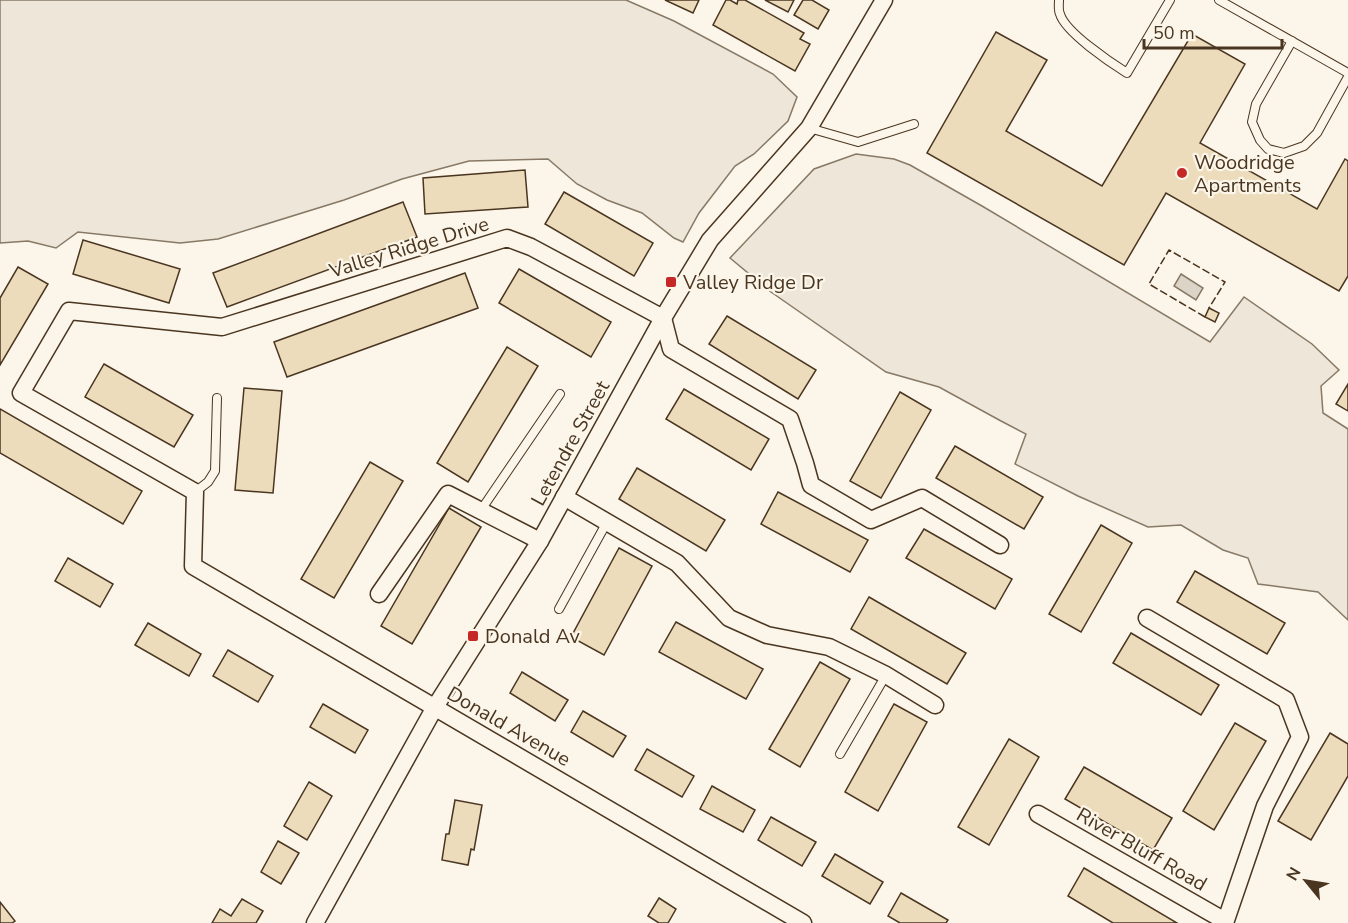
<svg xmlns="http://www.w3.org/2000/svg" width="1348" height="923" viewBox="0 0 1348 923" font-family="'Nunito Sans',sans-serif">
<rect width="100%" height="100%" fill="#fbf6e9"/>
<g fill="#ede6d9" stroke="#887966" stroke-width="1.5">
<polygon points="0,0 626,0 674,21 773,74 797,97 788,121 754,154 735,166 699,213 683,242 674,238 642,213 607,200 577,184 548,159 469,161 402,179 344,200 218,239 180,243 78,232 56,248 28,241 0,243"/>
<polygon points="856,154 894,159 910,165 982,206 1210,342 1244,297 1312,344 1339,370 1321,386 1323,413 1348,429 1348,620 1318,592 1258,584 1248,558 1223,550 1181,525 1148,527 1078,496 1015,464 1026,434 1001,421 939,387 886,372 771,292 730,258 814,169"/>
</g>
<polygon fill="#dcd4c6" stroke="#887966" stroke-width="1.5" points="1181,274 1203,288 1196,300 1174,286"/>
<g fill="#ecdcbc" stroke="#4a3520" stroke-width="1.5">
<polygon points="665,0 699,0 693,13"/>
<polygon points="726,0 730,0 737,4 738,0 745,0 804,33 800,39 810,44 795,71 713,25"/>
<polygon points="765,0 794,0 788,12"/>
<polygon points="803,0 812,0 829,10 818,29 794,15"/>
<polygon points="996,32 1047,60 1006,131 1102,186 1192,34 1245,64 1200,143 1317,209 1345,159 1348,161 1348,276 1339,291 1166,193 1124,265 927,153"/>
<polygon points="525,170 528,207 425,214 423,178"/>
<polygon points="564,192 653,243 634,276 545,224"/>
<polygon points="403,202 417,237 227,307 213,273"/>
<polygon points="83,240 180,269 169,303 73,274"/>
<polygon points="18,267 48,284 0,365 0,298"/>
<polygon points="519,269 611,322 591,357 499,303"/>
<polygon points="465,273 478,308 287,377 274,342"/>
<polygon points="1209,308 1219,313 1215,322 1205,317"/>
<polygon points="727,316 816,370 798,399 709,344"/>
<polygon points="507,347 538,366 468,482 437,463"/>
<polygon points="104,364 193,415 174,447 85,397"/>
<polygon points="1348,384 1348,411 1336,404"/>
<polygon points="244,388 282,391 273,493 235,490"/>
<polygon points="684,389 769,439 751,470 666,419"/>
<polygon points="900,392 931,410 881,498 850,481"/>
<polygon points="0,409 142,491 123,524 0,453"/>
<polygon points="955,446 1043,497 1024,529 936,478"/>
<polygon points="370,462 403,481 334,598 301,579"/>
<polygon points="637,468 725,520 706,551 619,499"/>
<polygon points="778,492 868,540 850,572 761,524"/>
<polygon points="449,508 481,527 412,644 381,626"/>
<polygon points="1101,525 1132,543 1081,632 1049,614"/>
<polygon points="924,529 1012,579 995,609 906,558"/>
<polygon points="619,548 652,566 604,655 571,637"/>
<polygon points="68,558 113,584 100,607 55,581"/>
<polygon points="1195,571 1285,623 1267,654 1177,602"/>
<polygon points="869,597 966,653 947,684 851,629"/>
<polygon points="676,622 763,669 746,699 659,652"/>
<polygon points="148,623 201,654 189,676 135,645"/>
<polygon points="1131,633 1219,685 1201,715 1113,663"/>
<polygon points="228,650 273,676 258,702 213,676"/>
<polygon points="820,662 850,679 800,767 769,749"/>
<polygon points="522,672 568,700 555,721 510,693"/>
<polygon points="323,704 368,730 355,753 310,727"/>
<polygon points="894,704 927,722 878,811 845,792"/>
<polygon points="583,711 626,736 613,757 571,732"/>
<polygon points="1235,723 1266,741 1214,830 1183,811"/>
<polygon points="1330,733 1348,744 1348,776 1311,840 1278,821"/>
<polygon points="1009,739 1039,757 989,845 958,827"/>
<polygon points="647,749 694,776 682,797 635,770"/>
<polygon points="1084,767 1172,818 1153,850 1065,799"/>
<polygon points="309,782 332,796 307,840 284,826"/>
<polygon points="712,786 755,810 743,832 700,809"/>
<polygon points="455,800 482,805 474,850 471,849 468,865 442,860 446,834 449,834"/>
<polygon points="771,817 816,842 802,866 758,840"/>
<polygon points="278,841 299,853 281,884 261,872"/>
<polygon points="835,854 883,882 870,904 822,876"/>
<polygon points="1084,868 1177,923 1113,923 1068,896"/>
<polygon points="901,893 948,920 946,923 900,923 888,916"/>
<polygon points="659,898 676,909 668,923 659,923 648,916"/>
<polygon points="242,899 263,911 256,923 212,923 220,909 231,916"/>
<polygon points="0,902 15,921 12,923 0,923"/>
</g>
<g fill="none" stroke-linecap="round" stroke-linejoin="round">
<g stroke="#4a3520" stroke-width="10">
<g id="lane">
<path d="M 1059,0 C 1059,4 1058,10 1060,14 C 1065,32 1111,63 1127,73 L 1170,0"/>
<polyline points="1219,0 1348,73"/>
<polyline points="1292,41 1256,104 1252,122 1260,140 1268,149 1284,153 1304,146 1317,133 1348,77"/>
<polyline points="809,128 858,142 914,124"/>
<polyline points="195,492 208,482 215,471 217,398"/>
<polyline points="481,510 560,394"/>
<polyline points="559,609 607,522"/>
<polyline points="840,754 886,675"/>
</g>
</g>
<g stroke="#4a3520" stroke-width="19">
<g id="street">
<polyline points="564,497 677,563 729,618 767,635 829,647 886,675 935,705"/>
<polyline points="379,594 448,494 540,541"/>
<polyline points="1147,618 1286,700 1300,737 1265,806 1225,923"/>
<polyline points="1038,814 1225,921"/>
<polyline points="315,923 435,707 540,541 663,318 710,240 809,128 884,0"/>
<polyline points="803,923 193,566 195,492 21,393 69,311 222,327 507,238 531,247 663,318 671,349 790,419 805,463 811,485 871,520 922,498 1000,545"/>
</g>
</g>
<use href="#lane" stroke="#fbf6e9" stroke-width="8"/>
<use href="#street" stroke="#fbf6e9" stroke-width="16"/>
<polyline stroke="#4a3520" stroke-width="1.5" stroke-dasharray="8 3" stroke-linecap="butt" points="1205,317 1149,284 1169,250 1225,282 1209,308"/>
</g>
<g fill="#c62828" stroke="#fbf6e9" stroke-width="2">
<circle cx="1182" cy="173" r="6"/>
<rect x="665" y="276" width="12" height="12" rx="3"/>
<rect x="467" y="630" width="12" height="12" rx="3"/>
</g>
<g text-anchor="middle" stroke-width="4.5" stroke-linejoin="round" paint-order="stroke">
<g font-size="20" fill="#4a3520" stroke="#fbf6e9" text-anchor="start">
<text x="1194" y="169">Woodridge<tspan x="1194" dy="23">Apartments</tspan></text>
<text x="683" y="289">Valley Ridge Dr</text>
<text x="485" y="643">Donald Av</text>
</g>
<g font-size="20" fill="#4a3520" stroke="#fbf6e9">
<text transform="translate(409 247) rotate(-17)" y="7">Valley Ridge Drive</text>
<text transform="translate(570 443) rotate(-61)" y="7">Letendre Street</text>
<text transform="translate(509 726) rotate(30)" y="7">Donald Avenue</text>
<text transform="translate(1142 849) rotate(30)" y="7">River Bluff Road</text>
</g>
</g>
<g transform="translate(1306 881) rotate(300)" stroke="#fbf6e9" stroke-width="4.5" paint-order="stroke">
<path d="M0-4.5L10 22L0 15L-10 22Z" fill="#4a3520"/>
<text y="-9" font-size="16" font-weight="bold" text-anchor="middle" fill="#4a3520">N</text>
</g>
<path d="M1144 39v9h138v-9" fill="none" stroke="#4a3520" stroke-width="3"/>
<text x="1153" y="39" font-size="18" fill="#4a3520" stroke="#fbf6e9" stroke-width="4.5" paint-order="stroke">50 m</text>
</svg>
